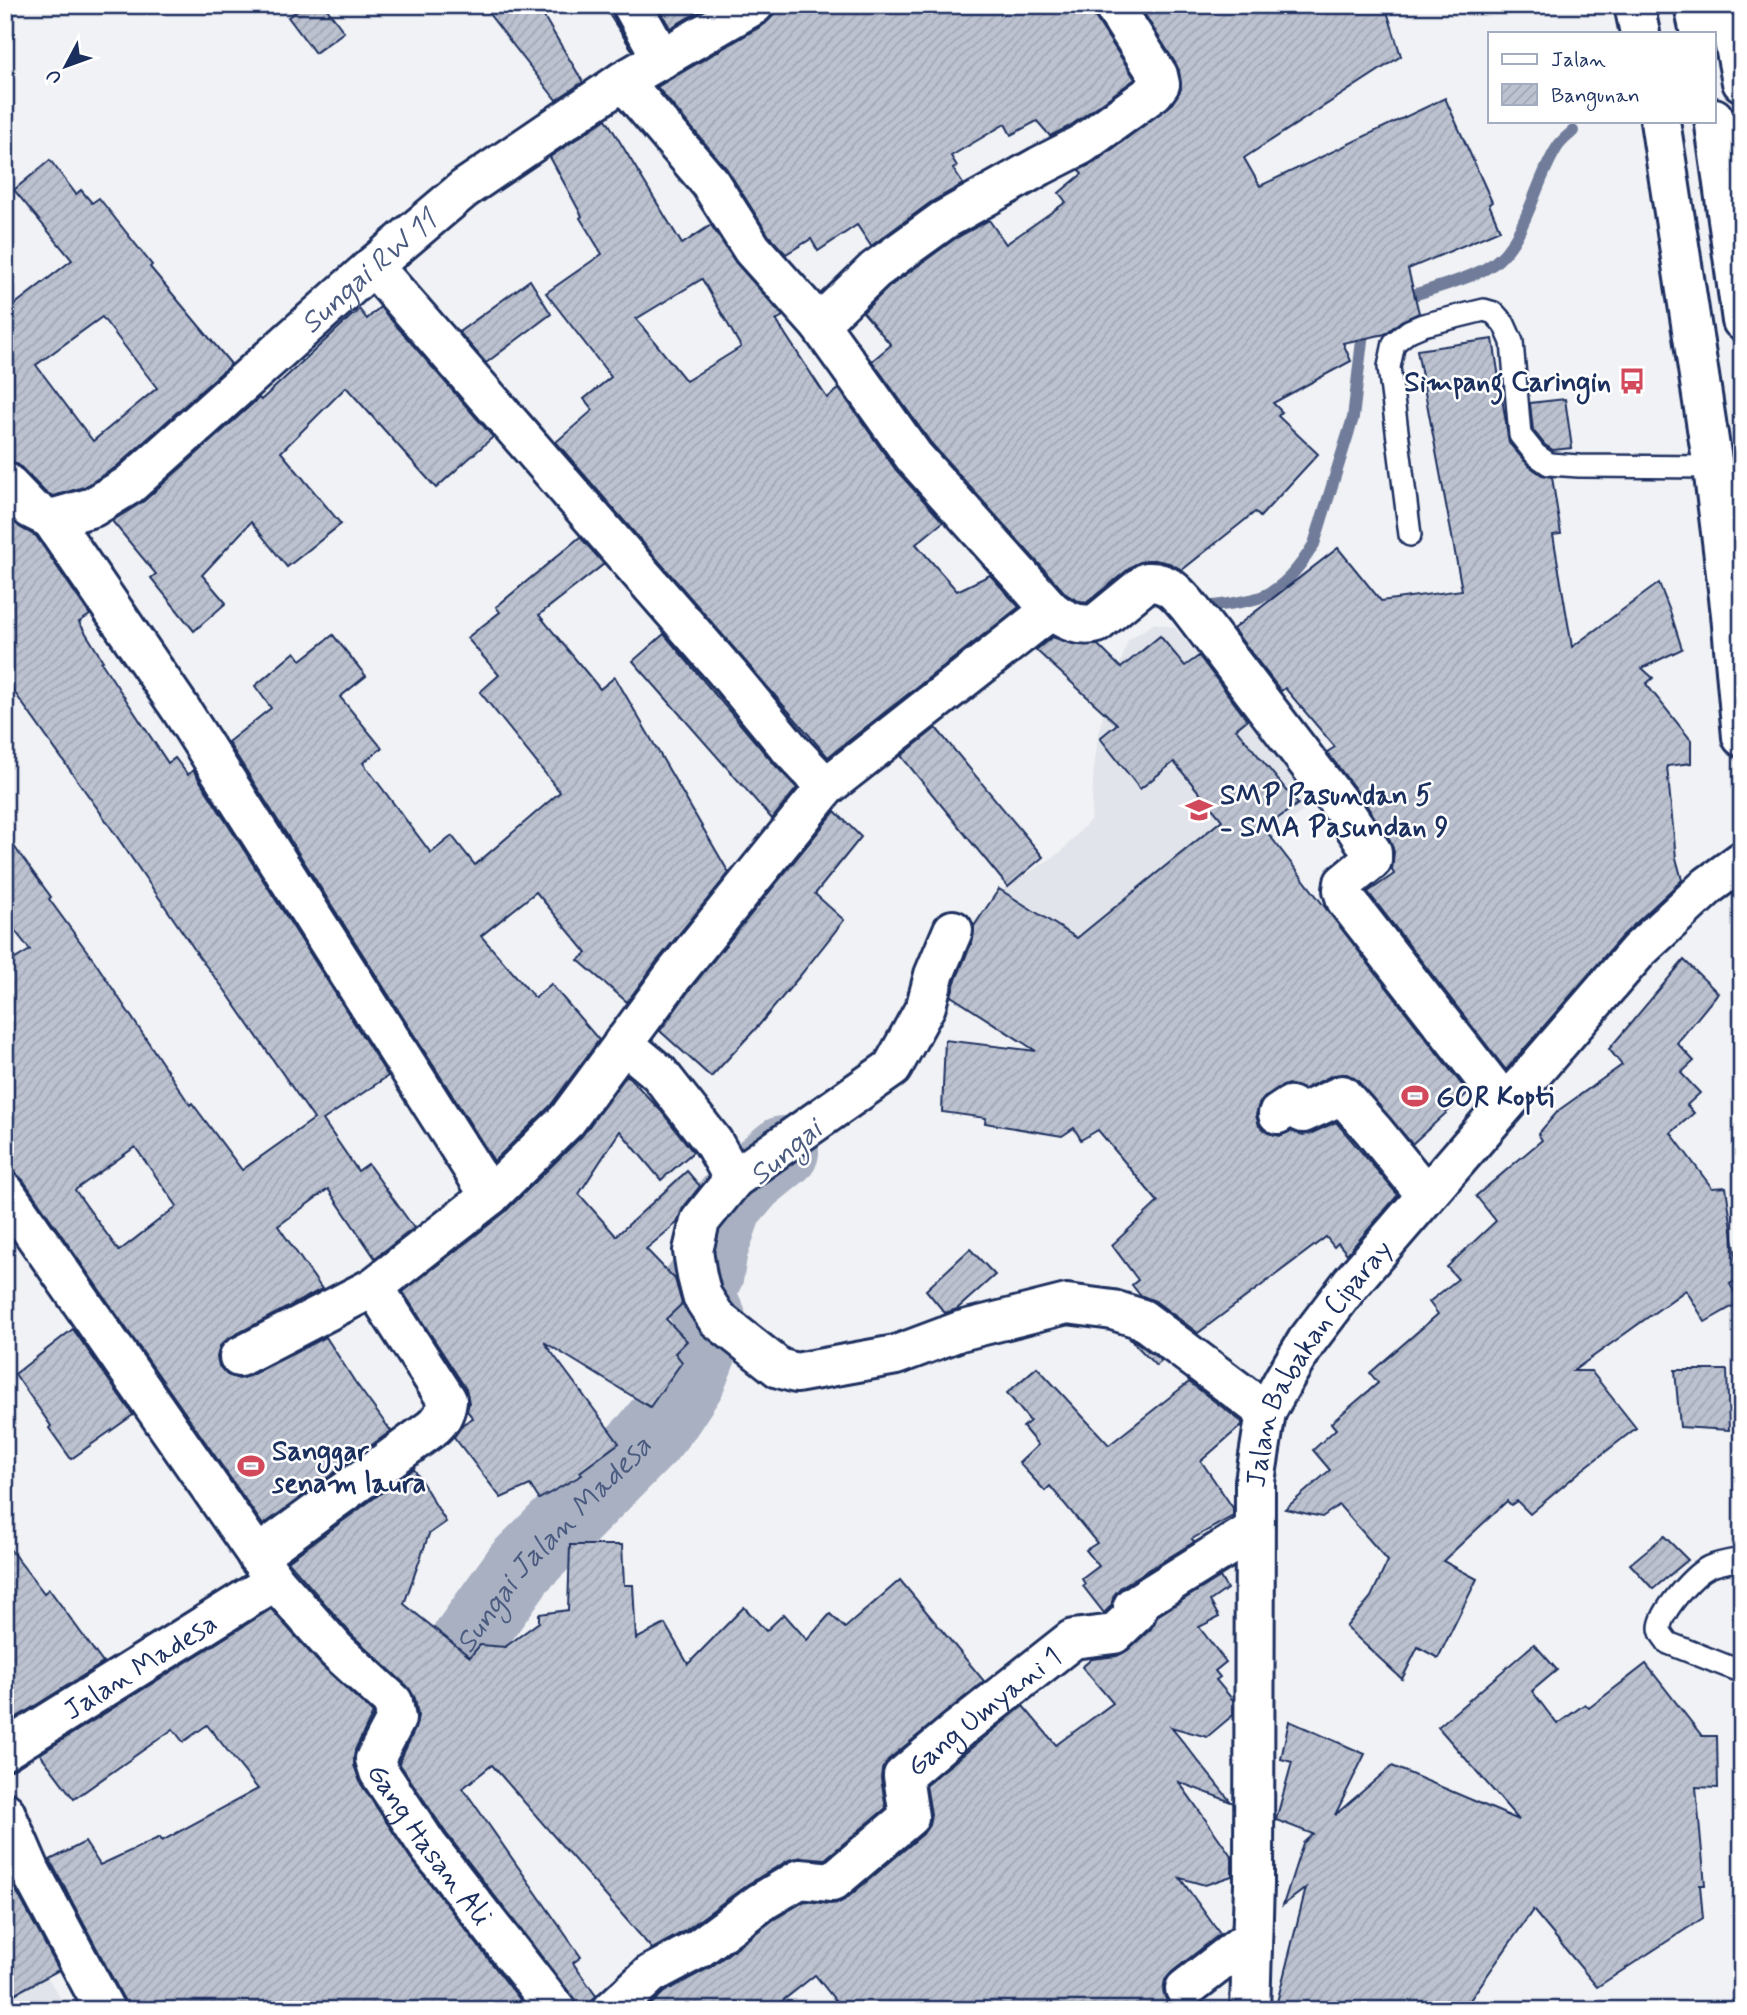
<svg xmlns="http://www.w3.org/2000/svg" width="1747" height="2015" viewBox="0 0 1747 2015" font-family="Mynerve,sans-serif">
<defs>
<pattern id="building-hatch" width="6" height="6" patternUnits="userSpaceOnUse" patternTransform="scale(1.75)"><rect width="6" height="6" fill="#bcc2d0"/><path d="M-1 1l2-2M0 6l6-6M5 7l2-2" fill="none" stroke="#a1a7b5"/></pattern>
</defs>
<rect width="100%" height="100%" fill="#f1f2f5"/>
<filter id="ink" filterUnits="userSpaceOnUse"><feTurbulence type="fractalNoise" baseFrequency=".0143" numOctaves="2"/><feDisplacementMap in="SourceGraphic" scale="14" xChannelSelector="R" yChannelSelector="G"/><feConvolveMatrix kernelMatrix="1 2 1 2 8 2 1 2 1" color-interpolation-filters="sRGB"/></filter>
<g filter="url(#ink)">
<g fill="#e1e4ea">
<polygon points="1155,623 1175,628 1319,801 1282,826 1249,858 1083,994 981,971 951,950 999,892 1061,852 1091,819 1094,768 1099,729 1128,640"/>
<polygon points="5,1889 31,1952 68,2010 5,2010"/>
</g>
<g fill="none" stroke-linecap="round" stroke-linejoin="round">
<g stroke="#707c9a" stroke-width="12">
<path d="M 1401,299 C 1427,290 1472,279 1493,264 C 1526,241 1535,180 1558,146 C 1562,140 1568,136 1573,131"/>
<path d="M 1196,608 C 1217,605 1241,604 1261,597 C 1285,588 1302,564 1314,544 L 1353,418 L 1364,323"/>
</g>
<path stroke="#a8b0c2" stroke-width="72" id="s1" d="M 382,1756 L 448,1668 L 520,1567 L 584,1503 L 647,1439 L 667,1414 L 690,1379 L 711,1326 L 710,1318 L 695,1290 L 708,1273 L 712,1249 L 727,1206 L 750,1179 L 783,1152"/>
</g>
<g fill="url(#building-hatch)" stroke="#1b2f5e" stroke-width="2" fill-rule="evenodd">
<polygon points="306,5 324,5 344,32 315,53 288,17"/>
<polygon points="482,5 537,5 583,82 556,100"/>
<polygon points="603,5 610,5 613,16 632,50"/>
<polygon points="657,5 710,5 670,28"/>
<polygon points="776,5 1091,5 1095,17 1135,79 1070,126 1050,136 1037,121 1011,135 1005,124 951,156 957,166 953,169 963,184 931,202 871,246 857,225 818,251 811,239 786,254 769,236 727,169 657,87 765,24 773,16"/>
<polygon points="1139,5 1385,5 1401,56 1244,158 1260,186 1445,98 1492,202 1489,204 1500,230 1408,269 1419,313 1401,321 1385,334 1343,343 1351,361 1273,403 1282,412 1278,416 1318,454 1260,517 1255,512 1182,570 1169,563 1155,560 1147,560 1134,565 1086,603 1076,600 1066,594 931,443 872,361 891,345 863,312 889,287 956,238 989,220 1006,244 1066,202 1059,193 1082,174 1079,170 1094,163 1171,105 1181,89 1179,70"/>
<path d="M 606,119 L 682,244 L 711,225 L 736,263 L 783,316 L 776,320 L 827,398 L 839,389 L 896,470 L 943,522 L 916,544 L 957,591 L 990,575 L 1019,607 L 828,757 L 556,442 L 593,410 L 584,399 L 611,377 L 546,293 L 602,254 L 580,218 L 582,216 L 550,157 ZM 702,279 L 741,347 L 686,381 L 636,319 Z"/>
<path d="M 50,160 L 76,194 L 81,190 L 92,203 L 99,198 L 152,265 L 150,267 L 231,364 L 116,467 L 84,487 L 53,496 L 44,491 L 20,466 L 12,461 L 5,461 L 5,312 L 72,260 L 14,190 ZM 102,317 L 157,388 L 93,441 L 36,365 Z"/>
<polygon points="530,280 551,314 486,363 459,332"/>
<polygon points="380,307 493,437 436,488 346,387 281,452 341,524 287,567 251,522 202,575 226,603 194,631 151,578 156,574 112,521 144,501 259,398 261,400 359,309 367,319"/>
<polygon points="1493,339 1509,443 1529,466 1542,475 1552,477 1561,534 1553,535 1572,647 1659,583 1671,614 1682,649 1642,668 1653,678 1646,684 1691,740 1691,763 1667,766 1676,858 1682,880 1621,937 1506,1070 1368,892 1394,874 1392,870 1394,852 1390,840 1356,790 1327,752 1335,747 1285,688 1281,691 1233,629 1338,548 1381,601 1462,590 1417,350"/>
<polygon points="1565,399 1572,448 1553,450 1545,445 1533,430 1530,403"/>
<path d="M 5,514 L 21,528 L 36,536 L 90,615 L 79,622 L 103,661 L 101,662 L 168,763 L 175,758 L 188,775 L 193,770 L 388,1076 L 323,1120 L 358,1171 L 368,1164 L 414,1228 L 375,1258 L 328,1189 L 278,1226 L 322,1289 L 229,1338 L 220,1346 L 217,1357 L 219,1366 L 227,1375 L 239,1379 L 249,1376 L 326,1337 L 355,1382 L 391,1431 L 263,1525 L 23,1180 L 15,1173 L 5,1170 L 5,965 L 30,950 L 5,918 L 5,834 L 51,897 L 49,899 L 95,962 L 190,1105 L 192,1103 L 242,1170 L 314,1119 L 224,989 L 196,953 L 197,953 L 100,812 L 5,679 ZM 135,1147 L 177,1206 L 119,1251 L 75,1190 Z"/>
<polygon points="580,537 604,564 539,615 600,689 615,677 729,873 657,961 627,1002 578,960 587,953 536,892 481,936 535,998 551,984 599,1040 550,1106 494,1161 228,742 271,708 255,686 295,652 301,660 333,635 366,676 340,697 382,748 363,763 431,853 452,836 475,865 560,792 480,692 499,675 467,638 500,612 496,607"/>
<polygon points="664,634 774,764 797,788 772,819 633,661"/>
<polygon points="1160,636 1185,666 1199,656 1247,720 1236,729 1298,804 1264,828 1468,1093 1412,1144 1358,1081 1347,1074 1333,1075 1304,1089 1288,1084 1278,1088 1266,1096 1259,1104 1256,1115 1259,1126 1268,1133 1280,1136 1291,1131 1303,1135 1312,1133 1336,1122 1398,1195 1347,1254 1338,1243 1334,1247 1326,1237 1198,1333 1155,1301 1140,1295 1132,1285 1138,1280 1112,1245 1158,1202 1098,1130 1081,1140 1074,1128 1062,1136 985,1123 986,1118 942,1112 945,1040 1036,1051 951,996 955,982 973,939 974,926 999,889 1077,938 1222,820 1174,762 1140,789 1100,738 1117,724 1036,650 1052,637 1076,645 1098,645 1121,668"/>
<polygon points="936,728 1043,857 1008,887 901,756"/>
<polygon points="835,811 861,837 815,894 844,920 799,977 760,1024 711,1077 660,1031 691,988"/>
<polygon points="1684,960 1718,993 1677,1043 1694,1061 1681,1073 1700,1093 1687,1105 1694,1113 1671,1133 1712,1188 1726,1187 1739,1279 1730,1284 1740,1302 1705,1322 1686,1290 1573,1371 1591,1371 1636,1428 1582,1470 1530,1514 1517,1501 1511,1505 1507,1501 1443,1561 1477,1579 1438,1658 1418,1647 1402,1679 1346,1627 1371,1597 1388,1561 1339,1505 1322,1517 1285,1509 1330,1470 1313,1450 1336,1429 1331,1423 1378,1383 1370,1373 1438,1314 1429,1302 1458,1279 1447,1267 1496,1221 1476,1196 1542,1140 1538,1134 1559,1110 1622,1065 1609,1049"/>
<polygon points="627,1075 661,1111 693,1152 661,1180 620,1131 579,1194 616,1236 687,1171 700,1186 683,1208 677,1223 646,1249 675,1279 682,1304 666,1319 687,1341 675,1353 682,1362 650,1407 544,1342 619,1443 580,1472 582,1475 539,1499 530,1485 501,1498 454,1437 463,1424 473,1418 467,1411 469,1403 466,1389 403,1292 505,1212 582,1136"/>
<polygon points="970,1249 995,1275 957,1309 945,1313 926,1290"/>
<polygon points="73,1329 133,1415 71,1459 49,1428 51,1426 15,1374"/>
<polygon points="1129,1338 1132,1339 1162,1361 1156,1366"/>
<polygon points="1037,1367 1109,1445 1189,1382 1242,1422 1242,1425 1201,1461 1233,1508 1233,1516 1192,1539 1194,1542 1121,1587 1114,1595 1111,1606 1104,1613 1083,1586 1085,1584 1082,1579 1099,1566 1086,1550 1097,1543 1050,1486 1045,1491 1019,1463 1038,1445 1023,1427 1030,1421 1007,1393"/>
<polygon points="1675,1370 1727,1370 1729,1430 1680,1427"/>
<polygon points="414,1469 446,1522 429,1534 404,1604 470,1657 480,1645 505,1647 539,1622 539,1614 568,1610 570,1545 622,1545 624,1585 633,1585 636,1639 665,1624 688,1664 744,1607 766,1631 784,1614 807,1640 830,1614 845,1628 900,1580 984,1681 888,1760 882,1769 881,1779 886,1808 825,1859 802,1857 789,1860 748,1884 686,1930 652,1949 492,1765 463,1788 581,1957 573,1963 596,1996 591,2003 591,2010 577,2010 573,1997 446,1833 399,1763 415,1729 418,1716 415,1698 408,1687 352,1635 288,1561"/>
<polygon points="1664,1536 1688,1560 1653,1589 1630,1564"/>
<polygon points="5,1543 44,1593 49,1589 103,1663 14,1719 5,1706"/>
<polygon points="1220,1577 1227,1589 1210,1601 1219,1617 1199,1627 1226,1662 1215,1671 1220,1677 1216,1680 1233,1700 1233,1715 1207,1737 1171,1727 1231,1802 1179,1782 1232,1857 1232,1876 1205,1885 1180,1878 1220,1934 1172,1972 1165,1980 1163,1991 1167,2002 1180,2010 843,2010 815,1975 771,2010 645,2010 664,1992 711,1967 773,1920 805,1901 830,1904 839,1903 846,1899 923,1834 929,1825 931,1814 926,1785 1023,1706 1056,1745 1113,1703 1082,1667 1092,1659 1117,1656 1128,1650 1151,1629 1157,1616"/>
<polygon points="271,1609 320,1664 373,1713 355,1750 354,1765 361,1784 411,1859 528,2010 127,2010 124,2000 50,1860 85,1842 100,1865 160,1837 162,1841 258,1789 207,1725 183,1742 173,1729 74,1799 40,1754"/>
<polygon points="1534,1644 1557,1670 1532,1691 1557,1724 1585,1704 1589,1708 1646,1664 1702,1736 1717,1736 1718,1788 1696,1787 1705,1885 1700,1885 1703,1918 1597,1987 1533,1910 1463,2010 1275,2010 1306,1888 1283,1905 1303,1843 1313,1834 1276,1820 1292,1762 1281,1759 1289,1721 1365,1754 1335,1815 1392,1766 1519,1820 1438,1727"/>
<polygon points="11,1881 59,1970 5,1999 5,1884"/>
</g>
<g fill="none" stroke-linecap="round" stroke-linejoin="round">
<g stroke="#1b2f5e" stroke-width="26">
<g id="lane">
<polyline points="1410,535 1389,367 1394,343 1409,331 1423,325 1484,310 1494,313 1504,324 1512,342 1520,435 1536,455 1549,464 1579,466 1713,467"/>
<path d="M 1742,1559 C 1731,1561 1718,1563 1709,1567 C 1694,1574 1660,1612 1660,1628 C 1660,1634 1665,1638 1668,1643 L 1742,1672"/>
</g>
</g>
<g stroke="#1b2f5e" stroke-width="44">
<g id="street">
<polyline points="632,5 662,59"/>
<path d="M 623,81 L 710,183 L 752,249 L 819,324 L 914,457 L 1051,610 C 1064,620 1081,628 1097,623 L 1147,582 C 1168,581 1177,593 1189,607 L 1338,802 L 1372,852 L 1372,860 L 1344,883 L 1343,890 L 1346,900 L 1505,1104"/>
<polyline points="373,266 730,676 791,750 826,787"/>
<polyline points="819,324 875,270 944,220 1040,166 1081,145 1154,92 1160,84 1158,75 1113,5"/>
<path id="s2" d="M 5,482 L 31,509 L 51,519 L 93,507 L 129,485 L 373,266 L 464,189 L 623,81 L 754,5"/>
<polyline points="51,519 180,708 490,1196"/>
<polyline points="953,930 934,975 926,1006 892,1068 734,1179 700,1221 693,1251 697,1276 702,1296 717,1319 779,1368 796,1373 896,1355 960,1331 1067,1304 1113,1310 1142,1319 1266,1412"/>
<polyline points="623,1043 659,1073 713,1142 734,1179"/>
<polyline points="1278,1114 1290,1106 1303,1113 1342,1095 1373,1130 1426,1195"/>
<path id="s3" d="M 5,1192 L 275,1581 L 336,1650 L 393,1702 L 396,1719 L 375,1759 L 379,1772 L 428,1846 L 556,2010"/>
<polyline points="239,1357 374,1287 490,1196 567,1120 674,975 826,787 1051,610"/>
<path d="M 257,1556 L 431,1429 C 441,1421 445,1414 447,1400 L 374,1287"/>
<path id="s4" d="M 5,1750 L 275,1581"/>
<polyline points="5,1812 31,1872 105,2010"/>
<polyline points="1185,1989 1252,1937"/>
<path id="s5" d="M 612,2010 L 651,1974 L 698,1949 L 761,1902 L 800,1879 L 832,1882 L 909,1817 L 903,1776 L 955,1732 L 1073,1639 L 1114,1634 L 1136,1613 L 1133,1606 L 1254,1530"/>
</g>
</g>
<g stroke="#1b2f5e" stroke-width="44">
<g id="secondary">
<path id="s6" d="M 1250,2010 L 1254,1884 L 1255,1481 L 1266,1412 L 1284,1379 L 1307,1341 L 1351,1283 L 1638,951 L 1709,885 L 1742,861"/>
</g>
</g>
<g stroke="#1b2f5e" stroke-width="44">
<g id="highway">
<polyline points="1634,5 1640,33"/>
<polyline points="1694,5 1700,33"/>
<polyline points="1727,5 1742,82"/>
<polyline points="1714,118 1742,321"/>
<polyline points="1660,121 1713,467 1731,614 1742,737"/>
</g>
</g>
<use href="#lane" stroke="#fff" stroke-width="21"/>
<use href="#street" stroke="#fff" stroke-width="38"/>
<use href="#secondary" stroke="#fff" stroke-width="38"/>
<use href="#highway" stroke="#fff" stroke-width="38"/>
</g>
</g>
<defs>
<g id="bus-bare" transform="scale(2.1)"><path d="M-5-6H5V4H4V6H2V4H-2V6H-4V4H-5ZM-3.5-4V0h7V-4ZM-3.5 1.2v1.5H-2V1.2ZM2 1.2v1.5H3.5V1.2Z" fill="#d1495b" stroke="#fff" stroke-width="2.5" paint-order="stroke"/></g>
<g id="school-bare" transform="scale(2.1)"><path d="M0-5L7-2L0 1L-7-2ZM-4 1L0 2.5L4 1V4Q0 6-4 4Z" fill="#d1495b" stroke="#fff" stroke-width="2.5" paint-order="stroke"/></g>
<g id="stadium-bare" transform="scale(2.1)"><path d="M0-5a6.5 5 0 1 0 0 10a6.5 5 0 1 0 0-10ZM-3.5-1.8h7v3.6h-7Z" fill="#d1495b" stroke="#fff" stroke-width="2.5" paint-order="stroke"/></g>
</defs>
<g fill-rule="evenodd">
<use href="#bus-bare" x="1632" y="381"/>
<use href="#school-bare" x="1199" y="810"/>
<use href="#stadium-bare" x="1415" y="1096"/>
<use href="#stadium-bare" x="251" y="1466"/>
</g>
<g text-anchor="middle" stroke-width="5" stroke-linejoin="round" paint-order="stroke">
<g font-size="28" font-weight="bold" fill="#1b2f5e" stroke="#fff" text-anchor="start">
<text x="1611" y="391" text-anchor="end">Simpang Caringin</text>
<text x="1220" y="804">SMP Pasundan 5<tspan x="1220" dy="32">- SMA Pasundan 9</tspan></text>
<text x="1436" y="1106">GOR Kopti</text>
<text x="272" y="1460">Sanggar<tspan x="272" dy="32">senam laura</tspan></text>
</g>
<g font-size="28" fill="#1b2f5e" stroke="#fff">
<text dy="10" stroke="none"><textPath href="#s6" startOffset="665">Jalan Babakan Ciparay</textPath></text>
<text dy="10" stroke="none"><textPath href="#s4" startOffset="159">Jalan Madesa</textPath></text>
<text dy="10" stroke="none"><textPath href="#s5" startOffset="508">Gang Umyani 1</textPath></text>
<text dy="10" stroke="none"><textPath href="#s3" startOffset="807">Gang Hasan Ali</textPath></text>
</g>
<g font-size="30" font-style="italic" fill="#4c5c81" stroke="#fff">
<text dy="10" stroke="none"><textPath href="#s2" startOffset="466">Sungai RW 11</textPath></text>
<text transform="translate(785 1152) rotate(-40)" y="10">Sungai</text>
<text dy="10" stroke="none"><textPath href="#s1" startOffset="273">Sungai Jalan Madesa</textPath></text>
</g>
</g>
<rect width="1747" height="2015" fill="none" stroke="#fff" stroke-width="28"/>
<rect x="14" y="14" width="1719" height="1987" fill="none" stroke="#1b2f5e" stroke-width="2.5" filter="url(#ink)"/>
<rect x="1488" y="32" width="228" height="91" fill="#ffffff" stroke="#a4acbf" stroke-width="2"/>
<rect x="1502" y="54" width="35" height="10" fill="#ffffff" stroke="#a4acbf" stroke-width="2"/>
<text x="1551" y="66" font-size="21" fill="#1b2f5e">Jalan</text>
<rect x="1502" y="84" width="35" height="21" fill="url(#building-hatch)" stroke="#a4acbf" stroke-width="2"/>
<text x="1551" y="102" font-size="21" fill="#1b2f5e">Bangunan</text>
<g transform="translate(66 66) rotate(229)" stroke="#ffffff" stroke-width="5" paint-order="stroke">
<path d="M0-5L12 26L0 18L-12 26Z" fill="#1b2f5e"/>
<text y="-10" font-size="19" font-weight="bold" text-anchor="middle" fill="#1b2f5e">U</text>
</g>
</svg>
